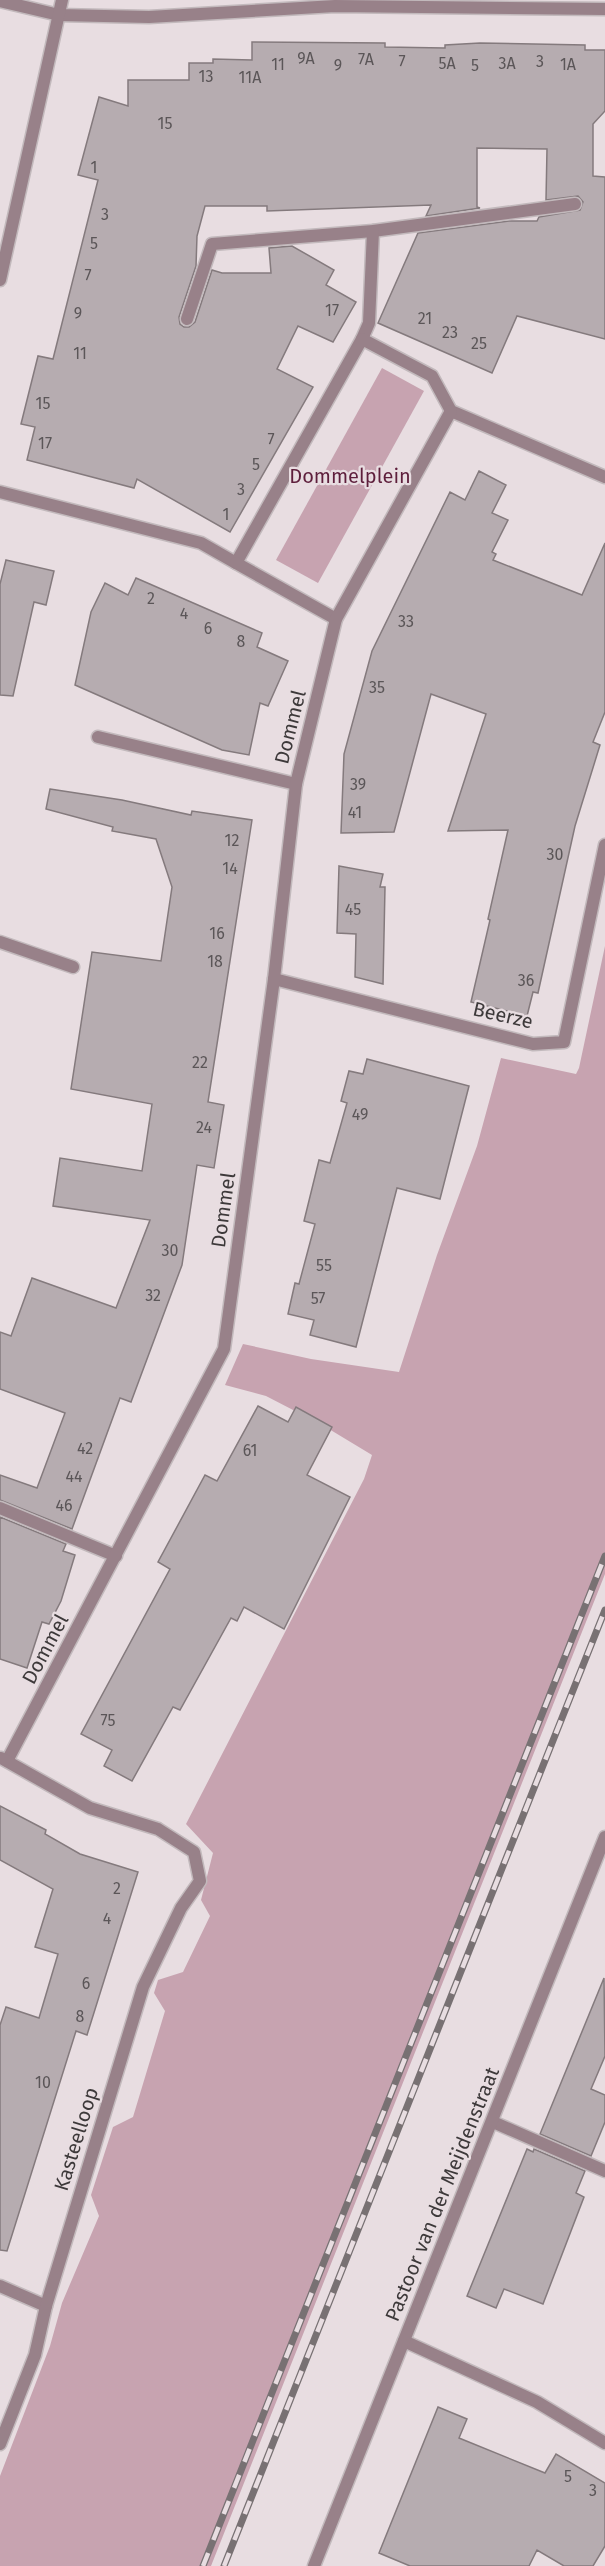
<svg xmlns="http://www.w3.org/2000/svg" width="605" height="2566" viewBox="0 0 605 2566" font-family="'Fira Sans',sans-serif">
<rect width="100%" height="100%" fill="#e8dde1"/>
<g fill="#c7a3b0">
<polygon points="382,368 424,391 318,583 276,560"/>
<polygon points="605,946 605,1574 211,2566 0,2566 0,2476 50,2346 62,2303 99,2216 91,2195 113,2127 133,2117 165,2011 154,1993 158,1980 183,1972 210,1916 201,1900 213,1853 186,1824 364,1479 372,1455 324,1426 266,1396 225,1385 243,1344 311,1359 399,1372 437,1255 477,1146 501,1058 576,1074 579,1068"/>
</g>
<g fill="#b6acb0" stroke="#847a7d" stroke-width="1.5">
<polygon points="252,42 385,43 385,47 445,48 445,45 480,43 585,45 585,50 605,50 605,111 593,124 593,176 605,177 605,339 517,316 492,373 378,323 418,233 509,221 537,221 539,217 580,210 583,202 578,196 546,200 547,149 477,148 477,207 480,208 426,216 431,205 267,211 267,206 205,206 197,236 196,266 179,317 180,324 184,327 189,327 195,322 212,270 222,273 271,273 269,248 292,246 334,270 326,285 356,302 333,342 298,326 277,369 313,387 230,532 137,479 134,488 27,460 35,427 21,424 38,356 53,359 98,180 78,175 99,97 128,106 128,80 189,80 189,63 213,63 213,59 252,60"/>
<polygon points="479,471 506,485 492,513 508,520 492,552 496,554 493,560 582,595 605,543 605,712 593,742 600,745 575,826 538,993 533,992 527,1016 471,1002 490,920 488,919 508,830 448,831 486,714 431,694 394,832 341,833 344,754 372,651 450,492 465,500"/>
<polygon points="6,560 54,571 46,605 34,602 13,696 0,695 0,584"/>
<polygon points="136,578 262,633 257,647 288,661 268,706 260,703 249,755 222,750 75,685 91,612 105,583 128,595"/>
<polygon points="50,789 122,800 191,815 192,811 252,820 208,1102 224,1105 214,1168 197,1165 182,1265 131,1402 120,1398 72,1529 0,1500 0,1475 37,1488 65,1413 0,1389 0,1332 11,1336 32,1278 116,1308 150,1220 53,1206 60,1158 142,1171 152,1104 71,1089 92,952 161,961 172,887 156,839 112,831 113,827 46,809"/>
<polygon points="339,866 383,874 380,887 385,887 383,984 355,977 356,934 337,933"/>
<polygon points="367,1059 469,1086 440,1199 397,1188 356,1347 310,1335 314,1320 288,1314 295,1283 299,1284 315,1224 304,1221 319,1160 330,1163 347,1103 341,1101 349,1071 363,1074"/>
<polygon points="258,1406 288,1422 296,1407 332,1427 307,1475 350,1497 284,1629 244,1607 237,1621 231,1618 180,1710 173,1707 132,1781 104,1766 112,1750 81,1734 170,1569 158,1562 205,1475 217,1481"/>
<polygon points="0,1517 66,1544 63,1551 75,1555 61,1601 49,1624 42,1622 27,1668 0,1659"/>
<polygon points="0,1806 46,1830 45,1834 80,1854 138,1872 87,2035 76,2031 7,2251 0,2250 0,2025 6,2007 39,2018 58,1954 35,1947 53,1889 0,1860"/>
<polygon points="604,1978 605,2056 591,2089 605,2095 605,2122 591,2156 540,2134"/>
<polygon points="527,2149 533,2152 534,2149 585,2171 576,2193 584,2197 543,2304 504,2289 496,2308 467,2296"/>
<polygon points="438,2407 467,2419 459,2438 545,2473 556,2454 605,2483 605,2546 593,2566 564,2566 537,2550 529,2566 410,2566 379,2553"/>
</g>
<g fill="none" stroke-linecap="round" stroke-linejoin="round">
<g stroke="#c2b9bc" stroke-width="15">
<g id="service">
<polyline points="187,319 212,244 373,231 575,204"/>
<polyline points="362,339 369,323 373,231"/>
<polyline points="98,737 296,784"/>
<polyline points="0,942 73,967"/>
<polyline points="0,1508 116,1556"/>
<polyline points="493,2122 605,2171"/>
</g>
</g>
<g stroke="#c2b9bc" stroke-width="15">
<g id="minor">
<polyline points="0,1 59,15 149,17 335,6 605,9"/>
<polyline points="0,280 62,0"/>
<polyline points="0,492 201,543 236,563 362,339 432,376 451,411 605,477"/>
<polyline points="236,563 336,619"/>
<polyline points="274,979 533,1044 564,1042 605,845"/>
<polyline points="7,1761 224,1349 274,979 296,784 336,619 451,411"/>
<polyline points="0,2286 46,2306"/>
<polyline points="404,2341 537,2402 605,2443"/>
<polyline points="0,2444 35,2355 46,2306 143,1987 181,1908 200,1881 194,1852 158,1829 90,1808 1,1758"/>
<polyline points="314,2566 605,1837"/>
</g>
</g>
<use href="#service" stroke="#988189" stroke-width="12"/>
<use href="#minor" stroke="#988189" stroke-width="12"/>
<g stroke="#787173" stroke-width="7">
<g id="rail">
<polyline points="203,2566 605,1556"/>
<polyline points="224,2566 605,1610"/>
</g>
</g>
<use href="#rail" stroke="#e8dde1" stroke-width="4.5" stroke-dasharray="14" stroke-linecap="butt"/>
</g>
<g text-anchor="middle" stroke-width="4.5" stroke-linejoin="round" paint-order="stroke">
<g font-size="16" fill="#5b5658">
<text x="306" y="64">9A</text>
<text x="366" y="65">7A</text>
<text x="402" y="67">7</text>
<text x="540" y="67">3</text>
<text x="447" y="69">5A</text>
<text x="507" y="69">3A</text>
<text x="278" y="70">11</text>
<text x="568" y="70">1A</text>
<text x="338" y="71">9</text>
<text x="475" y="71">5</text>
<text x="206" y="82">13</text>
<text x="250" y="83">11A</text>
<text x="165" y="129">15</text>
<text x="94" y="173">1</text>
<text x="105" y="220">3</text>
<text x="94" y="249">5</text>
<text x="88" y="281">7</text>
<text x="332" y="316">17</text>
<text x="78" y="319">9</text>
<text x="425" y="324">21</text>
<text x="450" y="338">23</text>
<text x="479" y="349">25</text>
<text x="80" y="359">11</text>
<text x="43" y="409">15</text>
<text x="271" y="445">7</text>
<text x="45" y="449">17</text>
<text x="256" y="470">5</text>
<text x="241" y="495">3</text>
<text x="226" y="520">1</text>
<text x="151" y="604">2</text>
<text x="184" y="619">4</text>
<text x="406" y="627">33</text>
<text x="208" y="634">6</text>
<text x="241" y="647">8</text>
<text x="377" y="693">35</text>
<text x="358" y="790">39</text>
<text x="355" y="818">41</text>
<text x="232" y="846">12</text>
<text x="555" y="860">30</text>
<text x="230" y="874">14</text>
<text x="353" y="915">45</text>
<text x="217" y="939">16</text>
<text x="215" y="967">18</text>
<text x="526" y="986">36</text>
<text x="200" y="1068">22</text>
<text x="360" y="1120">49</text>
<text x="204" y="1133">24</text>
<text x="170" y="1256">30</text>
<text x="324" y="1271">55</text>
<text x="153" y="1301">32</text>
<text x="318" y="1304">57</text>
<text x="85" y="1454">42</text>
<text x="250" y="1456">61</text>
<text x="74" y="1482">44</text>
<text x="64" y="1511">46</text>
<text x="108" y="1726">75</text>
<text x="117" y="1894">2</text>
<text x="107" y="1924">4</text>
<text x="86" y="1989">6</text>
<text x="80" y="2022">8</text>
<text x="43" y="2088">10</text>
<text x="568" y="2482">5</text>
<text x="593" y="2496">3</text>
</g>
<g font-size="20" fill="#5e1f3c" stroke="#e8dde1">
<text x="350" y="483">Dommelplein</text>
</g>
<g font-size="20" fill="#3d393a" stroke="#e8dde1">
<text transform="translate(290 727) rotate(-76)" y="7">Dommel</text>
<text transform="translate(503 1015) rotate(13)" y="7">Beerze</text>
<text transform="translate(223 1210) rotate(-82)" y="7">Dommel</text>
<text transform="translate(45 1649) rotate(-62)" y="7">Dommel</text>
<text transform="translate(76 2139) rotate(-73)" y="7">Kasteelloop</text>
<text transform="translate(442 2194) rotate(-68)" y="7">Pastoor van der Meijdenstraat</text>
</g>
</g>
</svg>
